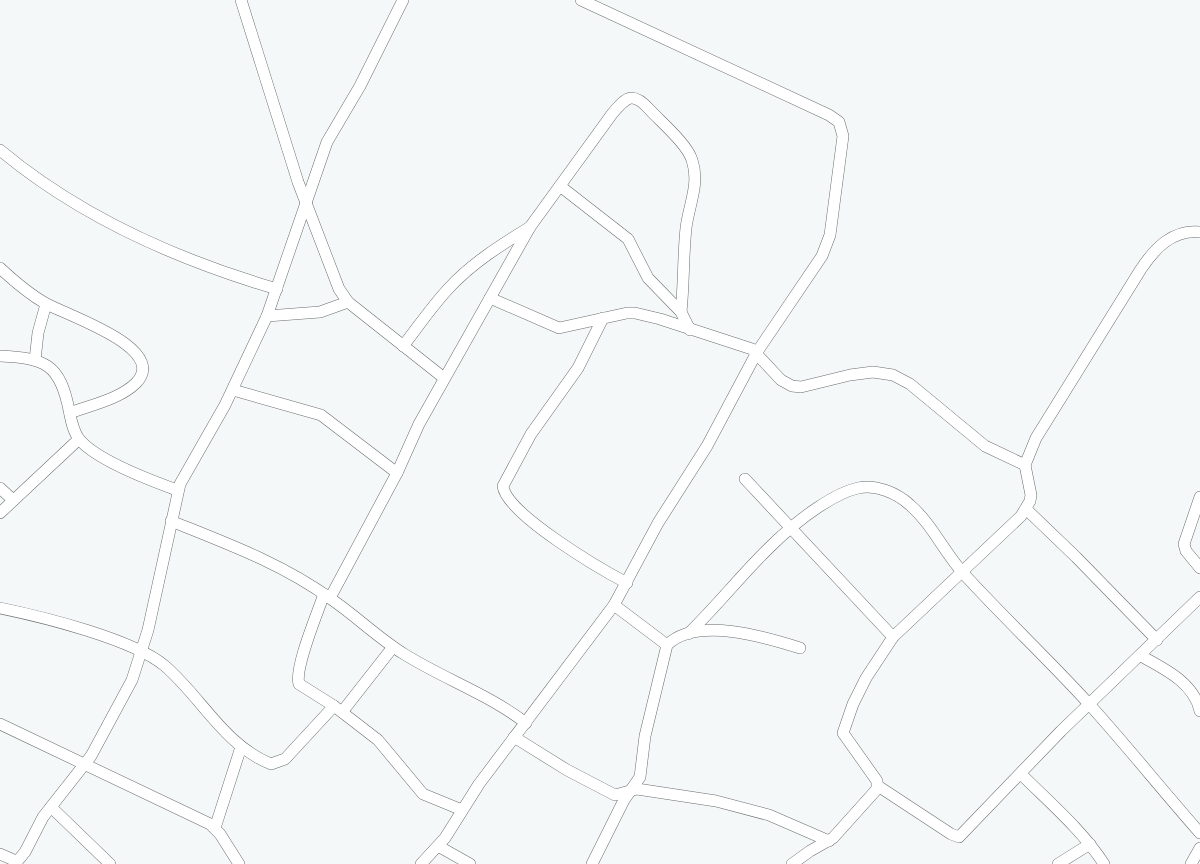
<svg xmlns="http://www.w3.org/2000/svg" width="1200" height="864" viewBox="0 0 1200 864" font-family="Montserrat,sans-serif">
<rect width="100%" height="100%" fill="#f5f8f9"/>
<g fill="none" stroke-linecap="round" stroke-linejoin="round">
<g stroke="#6a6d6e" stroke-width="12">
<g id="minor">
<polyline points="241,0 298,182 339,289 348,302 444,378"/>
<path d="M 0,150 C 79,216 178,260 277,289"/>
<polyline points="560,186 628,239 648,278 681,312 690,330"/>
<path d="M 0,268 C 14,281 29,294 45,303 C 65,315 170,348 136,383 C 120,399 91,405 70,413"/>
<polyline points="490,298 559,328 627,313 635,313 660,319 752,349 781,380 792,386 801,387 850,375 873,372 893,375 910,384 985,446 1025,465"/>
<polyline points="267,316 320,312 348,302"/>
<path d="M 603,318 L 578,368 L 531,434 L 503,486 C 506,514 602,570 627,583"/>
<path d="M 403,346 C 418,327 432,306 449,288 C 472,263 501,245 530,227"/>
<path d="M 0,356 C 45,358 60,364 69,410 C 71,420 73,431 79,439 C 96,460 152,481 177,490"/>
<polyline points="35,360 38,333 46,304"/>
<polyline points="233,390 321,415 397,473"/>
<polyline points="745,479 893,637"/>
<polyline points="0,488 13,500"/>
<polyline points="1200,497 1184,544 1186,551 1200,568"/>
<polyline points="1026,509 1076,557 1157,640"/>
<polyline points="0,513 79,439"/>
<path d="M 171,521 C 226,543 283,564 331,599 C 356,616 378,638 404,654 C 444,679 488,694 526,723"/>
<path d="M 324,594 C 318,612 294,668 299,684 L 334,706 L 378,740 L 423,794 L 462,810"/>
<path d="M 330,598 L 397,473 L 419,424 L 530,227 L 612,114 C 627,96 633,91 650,110 C 662,123 687,144 692,160 C 700,184 689,204 686,228 C 683,256 684,284 681,312"/>
<polyline points="614,605 667,645"/>
<path d="M 0,608 C 43,617 133,639 165,666 C 202,698 224,745 271,764 L 285,759 L 334,706"/>
<path d="M 688,634 C 732,591 766,542 817,508 C 829,500 844,491 858,488 C 876,484 897,493 910,505 C 932,524 944,552 963,573 C 1004,618 1048,659 1089,704 C 1127,746 1162,790 1200,833"/>
<path d="M 1141,656 C 1165,669 1194,683 1200,711"/>
<polyline points="342,712 393,647"/>
<polyline points="0,724 210,824 220,834 239,864"/>
<polyline points="514,737 567,770 615,795 637,789 716,801 769,815 829,841"/>
<path d="M 1021,774 C 1050,803 1082,830 1104,864"/>
<polyline points="878,786 951,834 959,837 1061,731 1200,597"/>
<polyline points="51,807 110,864"/>
<polyline points="215,828 241,747"/>
<polyline points="438,846 470,864"/>
<polyline points="0,854 16,861"/>
<polyline points="15,864 25,852 43,817 91,756 132,680 148,630 180,484 225,405 267,316 327,142 360,86 403,0"/>
<polyline points="421,864 445,838 479,784 614,605 658,523 707,446 757,352 822,256 830,235 843,136 839,122 829,115 581,0"/>
<path d="M 592,864 L 624,800 L 640,777 L 645,736 L 667,645 C 697,616 765,637 800,648"/>
<path d="M 792,864 L 810,851 L 833,838 L 877,789 L 877,781 L 843,733 L 853,704 L 866,678 L 893,637 L 1021,516 L 1030,501 L 1031,495 L 1025,465 L 1036,438 L 1141,269 C 1155,248 1173,229 1200,232"/>
<polyline points="1058,864 1090,844"/>
<polyline points="1191,864 1200,848"/>
</g>
</g>
<use href="#minor" stroke="#fff" stroke-width="11"/>
</g>
</svg>
